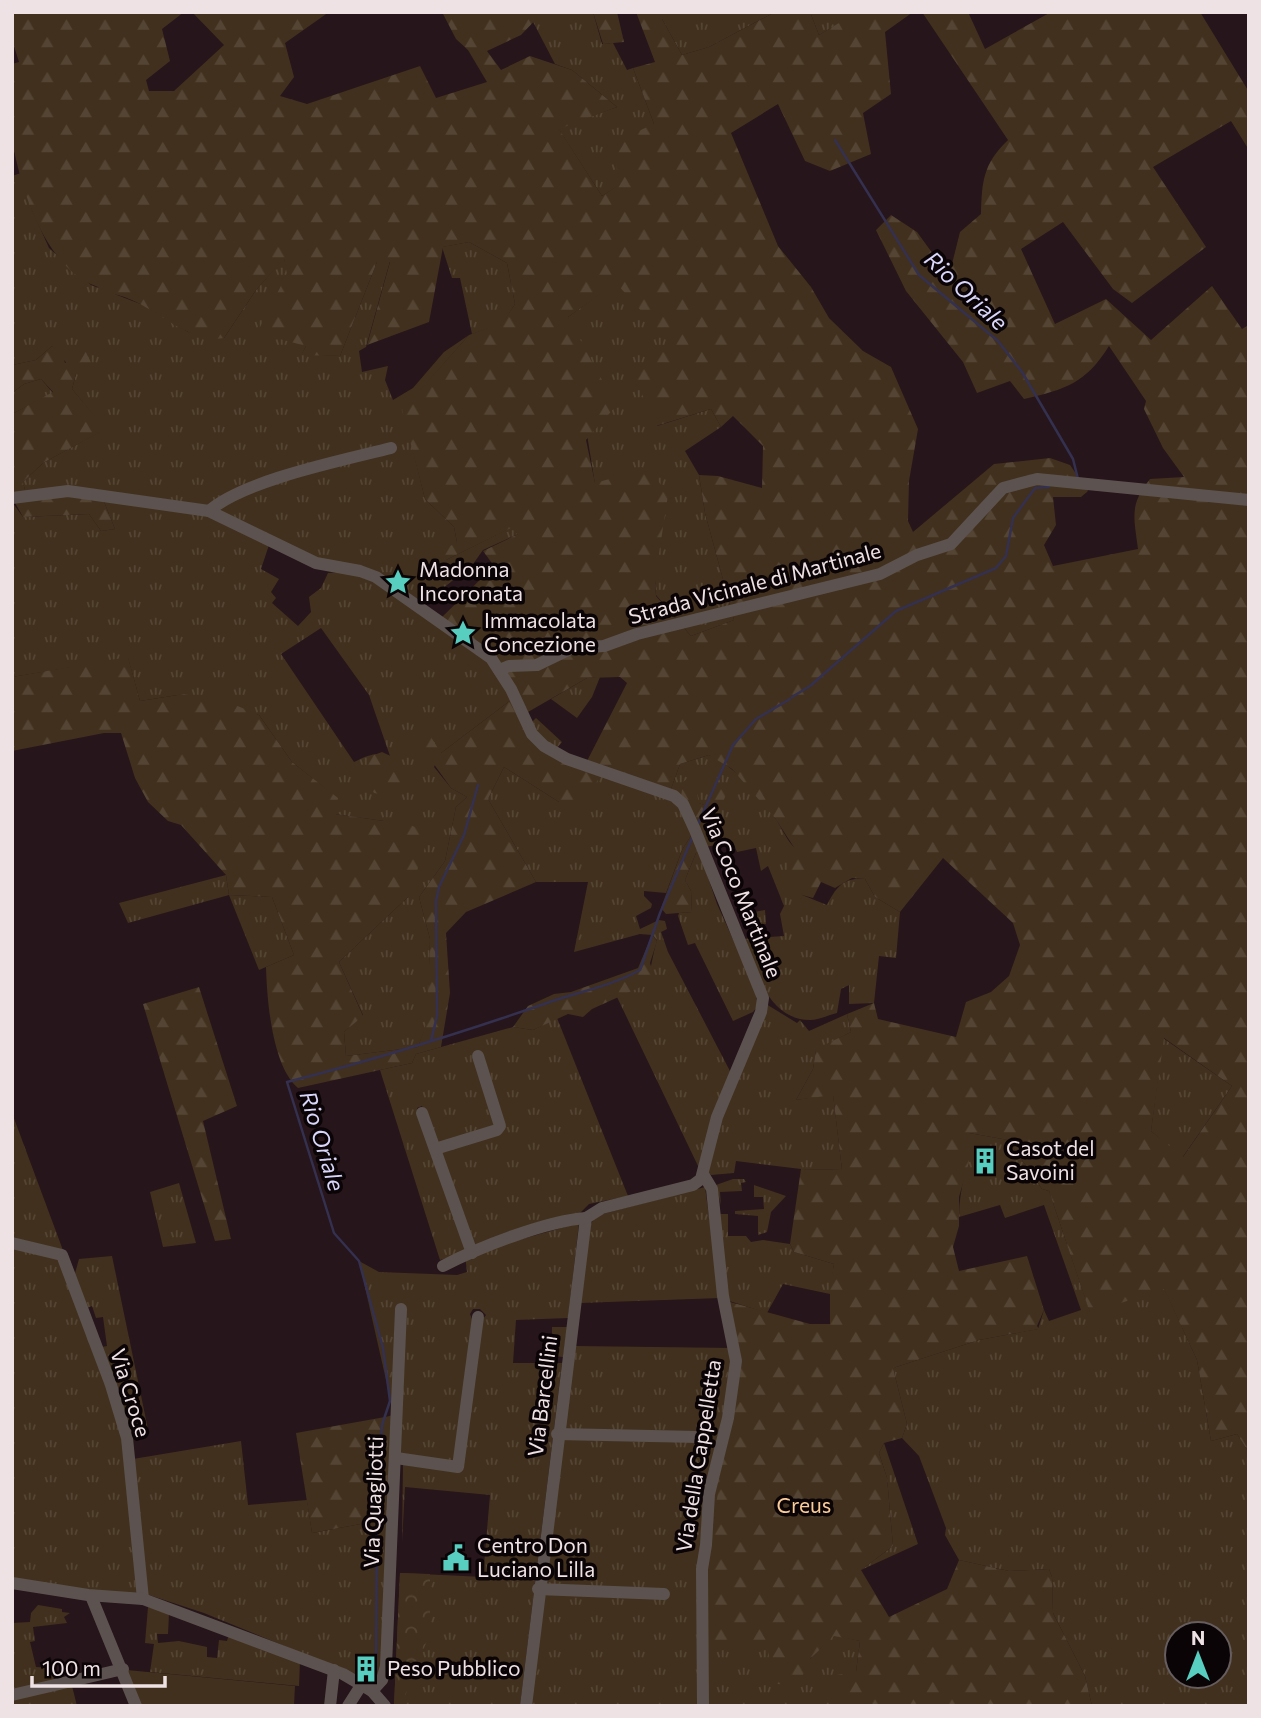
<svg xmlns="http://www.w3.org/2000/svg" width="1261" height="1718" viewBox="0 0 1261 1718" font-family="Commissioner,sans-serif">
<defs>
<pattern id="grass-tufts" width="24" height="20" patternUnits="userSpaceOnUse" patternTransform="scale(1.75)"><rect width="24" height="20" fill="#41301d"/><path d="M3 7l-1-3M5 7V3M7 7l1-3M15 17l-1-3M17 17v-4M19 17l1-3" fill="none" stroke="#544433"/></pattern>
<pattern id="forest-firs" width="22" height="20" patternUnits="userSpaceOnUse" patternTransform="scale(1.75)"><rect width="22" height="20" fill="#41301d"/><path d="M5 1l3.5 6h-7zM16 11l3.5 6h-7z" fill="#544433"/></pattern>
<pattern id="park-crowns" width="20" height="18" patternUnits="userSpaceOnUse" patternTransform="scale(1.75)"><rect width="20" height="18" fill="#41301d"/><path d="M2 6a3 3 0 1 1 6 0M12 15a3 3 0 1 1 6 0" fill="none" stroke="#544433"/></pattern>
</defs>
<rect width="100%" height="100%" fill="#26151a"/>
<g fill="url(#grass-tufts)" fill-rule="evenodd">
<polygon points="543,12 593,12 602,44 613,43 627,70 633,68 654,124 621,184 602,196 558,128 617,107 572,70 555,64 532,20"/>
<polygon points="662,12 775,12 709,47 682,55 662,19"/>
<polygon points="810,12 857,12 857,13 819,35"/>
<polygon points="21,173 32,210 49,248 91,285 143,305 188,332 224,338 256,290 284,258 306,346 302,354 340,356 377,262 390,261 366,347 359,351 362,372 388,366 385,380 393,400 413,388 444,352 469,335 403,410 425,499 454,527 457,542 446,560 512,527 518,534 483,550 473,564 421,606 408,593 328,564 208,507 25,490 23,482 43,463 105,429 72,389 76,374 52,346 36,360 12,365 12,176"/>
<polygon points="469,242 507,263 515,304 503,323 472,334 460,278 452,278 442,247"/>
<polygon points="616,282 674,346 657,426 711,409 721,427 685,451 699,475 705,513 734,620 691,636 656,595 655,580 595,484 568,317"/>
<polygon points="41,379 53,393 12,414 12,393 24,384"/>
<path d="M 103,499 L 208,515 L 269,545 L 261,569 L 279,579 L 271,592 L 276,598 L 272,603 L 298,626 L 311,612 L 309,597 L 321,588 L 328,573 L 343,572 L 373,579 L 490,661 L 511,700 L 441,753 L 434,767 L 451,788 L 467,797 L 456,807 L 445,861 L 419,897 L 430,939 L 428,1021 L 418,1047 L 346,1056 L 344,1032 L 363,1015 L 339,962 L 408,897 L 384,821 L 334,814 L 337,798 L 292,762 L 259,715 L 184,694 L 140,701 L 128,658 L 12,677 L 12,502 L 23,517 L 89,514 L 101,531 L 115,529 ZM 321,628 L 369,695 L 390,756 C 378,750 364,757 354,762 L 281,654 Z"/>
<polygon points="600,677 592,697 577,718 551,699 587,678"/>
<polygon points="536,718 562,742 556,749 538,734 532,722"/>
<path d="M 709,755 C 734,765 757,795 774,816 C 782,827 785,839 796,849 L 802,895 L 827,905 C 836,887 844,877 865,879 L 875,897 L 900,912 L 896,958 L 879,956 L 874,1003 L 849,1004 L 849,985 L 841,989 L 837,1013 C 829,1015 818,1020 810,1020 C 768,1020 755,969 742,939 L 784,936 L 780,914 L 784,906 L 768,866 L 761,871 L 756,848 L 737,852 L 733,842 L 705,847 L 710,807 L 681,797 L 671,789 L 680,764 Z"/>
<path d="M 504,767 L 559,802 L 602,773 L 678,804 L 692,834 L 682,850 L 666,893 L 644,891 L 644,896 L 652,904 L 651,908 L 636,916 L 640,929 L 659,920 L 665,921 L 667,929 L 661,932 L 668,952 L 731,1073 L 699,1168 L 617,997 C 657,979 646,979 657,940 L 652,935 L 640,934 L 574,952 L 588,882 L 536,882 L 488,799 Z"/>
<polygon points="698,848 717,904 754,986 758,1006 753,1012 733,1021 695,943 688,945 678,916 679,913 692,912 691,891 685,880"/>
<polygon points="226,875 229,895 272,897 294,955 259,970 229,895 128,923 119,903"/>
<polygon points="765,910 766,924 752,926 748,913"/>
<polygon points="766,1004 797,1023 800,1020 809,1031 847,1014 851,1032 816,1050 813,1069 796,1100 833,1094 842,1170 801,1169 736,1161 734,1173 711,1175 706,1170 711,1145"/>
<polygon points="557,1018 628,1196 589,1204 579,1214 475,1249 422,1106 417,1108 470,1251 440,1260 380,1070 412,1063 416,1054 513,1027 533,1030"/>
<polygon points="1163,1038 1232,1086 1182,1158 1151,1131"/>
<polygon points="12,1113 64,1253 12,1240"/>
<path d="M 969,1133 L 1008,1140 L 1042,1189 L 1049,1191 L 1090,1312 L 1164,1288 L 1197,1360 L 1211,1441 L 1237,1434 L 1249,1453 L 1249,1706 L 1092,1706 L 1085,1676 L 1053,1613 L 1052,1577 L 1049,1569 L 1009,1571 L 959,1560 L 945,1535 L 946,1528 L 919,1456 L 902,1438 L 907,1424 L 893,1368 L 979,1340 L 1038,1329 L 1044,1310 L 1049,1321 L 1081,1310 L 1044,1205 L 1005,1218 L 1000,1205 L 959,1217 C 959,1188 969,1164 969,1133 ZM 1177,1634 L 1219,1634 L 1219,1676 L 1177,1676 Z"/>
<polygon points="733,1179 744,1179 746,1182 741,1183 742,1191 720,1192 721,1205 716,1185"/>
<polygon points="179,1183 196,1243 163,1247 150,1192"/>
<polygon points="754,1185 786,1196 771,1212 767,1232 758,1235 758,1216 735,1214 735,1211 764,1209 763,1197 754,1197"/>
<polygon points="705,1187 720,1297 718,1214 728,1214 728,1236 746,1236 751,1242 763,1240 790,1244 794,1252 834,1264 830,1294 783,1284 767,1313 720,1298 580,1303 591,1224 595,1216"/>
<polygon points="579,1223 568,1318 516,1320 513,1363 562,1363 520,1706 394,1706 400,1573 483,1577 490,1495 405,1487 402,1543 403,1462 461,1471 480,1323 486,1315 480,1309 473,1309 470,1314 473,1322 454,1462 400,1455 395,1307 394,1458 382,1670 376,1677 360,1677 204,1613 146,1594 133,1459 241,1441 248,1505 307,1500 312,1533 377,1521 382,1425 385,1417 394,1415 359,1261 379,1272 457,1275 467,1272 465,1255"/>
<polygon points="12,1245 58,1259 126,1439 141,1595 92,1592 12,1580"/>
<polygon points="112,1256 149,1434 129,1438 102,1347 107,1346 103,1317 96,1318 92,1306 85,1309 74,1277 79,1259"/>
<polygon points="552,1327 567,1327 563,1357 552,1356"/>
<polygon points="574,1346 733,1348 729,1424 706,1575 770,1650 810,1659 834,1635 860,1641 856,1672 844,1690 844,1706 529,1706"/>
<polygon points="884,1443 918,1544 861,1570 893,1546 887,1478 879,1453"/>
<polygon points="38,1605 62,1609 62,1612 70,1613 64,1617 67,1623 33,1627 35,1641 30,1642 36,1667 51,1668 56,1688 72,1686 77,1706 12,1706 12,1623 30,1622 31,1613"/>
<polygon points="148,1607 169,1613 168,1634 157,1634 158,1643 179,1641 207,1647 207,1657 217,1658 219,1640 227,1641 229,1634 300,1661 299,1686 150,1672 154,1644 145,1643"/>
</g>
<g fill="url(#forest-firs)" fill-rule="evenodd">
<path d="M 12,12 L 184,12 L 162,29 L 170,61 L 146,80 L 149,91 L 174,91 L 224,45 L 192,12 L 329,12 L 285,43 L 294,77 L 280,96 L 307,104 L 420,66 L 436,98 L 487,82 L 468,50 L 456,39 L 442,12 L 543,12 L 521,35 L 487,51 L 501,70 L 530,56 L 572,70 L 617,107 L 559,129 L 602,196 L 620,184 L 612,143 L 654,124 L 633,68 L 655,62 L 636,12 L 662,12 L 662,19 L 682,55 L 709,47 L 775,12 L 810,12 L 819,35 L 857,12 L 913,12 L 885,32 L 891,94 L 863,113 L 871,154 L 830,171 L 805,161 L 778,104 L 731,133 L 778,246 L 811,287 L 829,318 L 863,351 L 891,367 L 918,429 L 909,481 L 908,521 L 913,532 L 994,464 L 1050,458 L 1070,465 L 1088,491 L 1081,497 L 1053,497 L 1056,525 L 1044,545 L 1053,566 L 1138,549 C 1134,517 1129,505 1150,479 L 1184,477 L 1163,448 L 1144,409 L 1146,401 L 1109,346 C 1085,384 1066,389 1024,399 L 1010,381 L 977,393 L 963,362 L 906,291 L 876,230 L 891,215 L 917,232 L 941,265 L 952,264 L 960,232 L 981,214 C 982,181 983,164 1008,140 L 922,12 L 968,12 L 985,49 L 1051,12 L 1200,12 L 1249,92 L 1249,150 L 1231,121 L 1153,167 L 1206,247 L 1132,303 L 1113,289 L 1063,222 L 1021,249 L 1055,324 L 1106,299 L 1151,340 L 1212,286 L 1242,329 L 1249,325 L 1249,1453 L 1237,1434 L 1211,1441 L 1197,1360 L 1164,1289 L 1090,1313 L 1049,1191 L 1042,1189 L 1008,1140 L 969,1133 L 969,1162 L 959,1197 L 959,1226 L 953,1247 L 959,1271 L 1027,1256 L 1044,1310 L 1037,1326 L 1039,1329 L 979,1340 L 893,1368 L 907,1424 L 902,1438 L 884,1443 L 879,1453 L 887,1478 L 893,1546 L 861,1570 L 889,1617 L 947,1589 L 959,1560 L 1009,1571 L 1049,1569 L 1052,1577 L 1053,1613 L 1085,1676 L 1092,1706 L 844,1706 L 844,1691 L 830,1688 L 830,1676 L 856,1672 L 860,1641 L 834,1636 L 810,1659 L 798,1686 L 768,1683 L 769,1650 L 708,1641 L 706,1575 L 734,1381 L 730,1302 L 810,1324 L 830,1324 L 830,1285 L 834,1264 L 794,1252 L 790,1244 L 801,1169 L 842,1170 L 833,1095 L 796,1100 L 813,1069 L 816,1049 L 851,1032 L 847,1014 L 874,1003 L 878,1019 L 956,1037 L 966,1002 L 991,992 L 1009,976 L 1020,945 L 1013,923 L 943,858 L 900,912 L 875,897 L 865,879 L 852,878 L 835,888 L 821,882 L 813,898 L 802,895 L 787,868 L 795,849 L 775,818 L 732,769 L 709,755 L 680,764 L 671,789 L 587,761 L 627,683 L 620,677 L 587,678 L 528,712 L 501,664 L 439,620 L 494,566 L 483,551 L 518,534 L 511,528 L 446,560 L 443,550 L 457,542 L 454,527 L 425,499 L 402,410 L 469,335 L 503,322 L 515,304 L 507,263 L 469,242 L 443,247 L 429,322 L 367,345 L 390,262 L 377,262 L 340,356 L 301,355 L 306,346 L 257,333 L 287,274 L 284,259 L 256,290 L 224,338 C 179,345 146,291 100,293 L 98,287 C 47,270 22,193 13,145 C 8,120 12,90 12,64 L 19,62 L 12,40 ZM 616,283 L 673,346 L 631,369 L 656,426 L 711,409 L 721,427 L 733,416 L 763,446 L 762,488 L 718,476 L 699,475 L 705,513 L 734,620 L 691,636 L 656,596 L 655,580 L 668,495 L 649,468 L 595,483 L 586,440 L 616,406 L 568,317 ZM 1164,1038 L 1232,1086 L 1183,1157 L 1151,1131 Z"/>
<polygon points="593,12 617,12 624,42 603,44"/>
<polygon points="52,346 62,353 65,363 85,350 92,365 76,374 72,389 106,429 43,463 23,482 25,490 37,488 38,491 12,495 12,414 53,392 41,379 24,384 12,393 12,365 36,360"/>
<polygon points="67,494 103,499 115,529 101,531 89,514 23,517 14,501"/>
<path d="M 128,657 L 140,701 L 184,694 L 228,702 L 259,715 L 292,762 L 338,798 L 335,814 L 384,821 L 390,817 L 430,833 L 408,897 L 339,962 L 363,1016 L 344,1032 L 346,1056 L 418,1047 L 427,1021 L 430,939 L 419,897 L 445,861 L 456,807 L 467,797 L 451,788 L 418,742 L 429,734 L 441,753 L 511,700 L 530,735 L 602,773 L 586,800 L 559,802 L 504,767 L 488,799 L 536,882 L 466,912 L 446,933 L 450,993 L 441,1047 L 416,1054 L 412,1063 L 298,1088 C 272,1066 267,1000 266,967 L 294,955 L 272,897 L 229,895 L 226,875 L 181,825 L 168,821 L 148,802 L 135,778 L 121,733 L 104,733 L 12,751 L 12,677 Z"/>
<polygon points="382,752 401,761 406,786 391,796 374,793 365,780 369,757"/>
<polygon points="693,774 699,803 710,807 718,785 727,792 705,847 681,797 683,782"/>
<polygon points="692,834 698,848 685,880 691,891 692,912 666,914 661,908 682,850"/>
<polygon points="652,935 657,941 650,963 657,986 651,992 645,985 592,1009 583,1017 568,1014 533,1030 513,1027 528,1006 554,994 571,992 638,968"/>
<polygon points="199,987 237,1106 203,1121 231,1239 215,1241 143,1004"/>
<polygon points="385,1417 377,1521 312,1533 296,1433"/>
</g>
<polygon fill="url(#park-crowns)" points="400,1573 430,1574 430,1633 401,1706 394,1706"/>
<polygon fill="#41301d" points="127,1670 295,1686 294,1706 137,1706"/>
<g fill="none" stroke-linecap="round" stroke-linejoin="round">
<g stroke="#343050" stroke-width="2.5">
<polyline points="835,140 919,275 998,341 1022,372 1073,459 1078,479"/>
<polyline points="792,697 810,686 896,611 996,568 1006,556 1013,518 1035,488 1049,487"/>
<polyline points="698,824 733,745 756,719 790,699"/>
<polyline points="431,1041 437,1016 436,901 439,887 464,835 478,785"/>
<path d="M 376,1671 L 377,1506 L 382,1425 L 390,1401 L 383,1348 L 359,1261 L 334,1233 L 287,1082 C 374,1060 460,1033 544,1004 C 577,992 609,987 640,970 L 660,913 L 693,836"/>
</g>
<g stroke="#5c5350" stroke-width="12">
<polyline points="12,498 68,491 209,511 316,563 360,571 376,577 491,658 511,689 532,734 544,746 567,759 674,796 683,804 695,830 763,998 761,1012 717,1117 701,1179 693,1185 602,1208 586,1218 526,1706"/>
<path d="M 209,511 C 244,480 344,460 391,448"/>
<polyline points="499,670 509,666 537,665 572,648 604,646 637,634 880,574 917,555 951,544 1003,488 1037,479 1249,500"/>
<polyline points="422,1113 472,1253"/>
<polyline points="435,1149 497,1130 500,1126 478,1056"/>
<polyline points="703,1174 712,1189 723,1296 736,1361 728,1418 709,1494 706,1545 702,1569 703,1706"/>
<polyline points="12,1243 62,1255 111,1385 127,1438 143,1599"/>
<path d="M 443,1266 C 480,1247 546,1221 586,1218"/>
<polyline points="557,1434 698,1437"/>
<polyline points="396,1458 458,1467 478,1317"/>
<polyline points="12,1583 88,1595 143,1599 343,1674 372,1691 385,1706"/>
<polyline points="538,1589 664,1594"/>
<polyline points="91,1596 136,1706"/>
<polyline points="372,1691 382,1680 386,1666 401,1309"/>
<polyline points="12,1695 123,1669"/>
<polyline points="330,1706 334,1670"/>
<polyline points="348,1706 362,1684"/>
</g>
</g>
<defs>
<g id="sight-bare" transform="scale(2.1)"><path d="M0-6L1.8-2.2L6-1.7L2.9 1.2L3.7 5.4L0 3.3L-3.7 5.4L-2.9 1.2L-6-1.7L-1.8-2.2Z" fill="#58cec0" stroke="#0a0406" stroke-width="2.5" paint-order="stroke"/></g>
<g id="building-bare" transform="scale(2.1)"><path d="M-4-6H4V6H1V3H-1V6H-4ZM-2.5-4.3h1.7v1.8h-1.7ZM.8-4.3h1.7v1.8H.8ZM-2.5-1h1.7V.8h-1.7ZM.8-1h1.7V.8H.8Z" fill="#58cec0" stroke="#0a0406" stroke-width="2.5" paint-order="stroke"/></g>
<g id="civic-bare" transform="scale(2.1)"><path d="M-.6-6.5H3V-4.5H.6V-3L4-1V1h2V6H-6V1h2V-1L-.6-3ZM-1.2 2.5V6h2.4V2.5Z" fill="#58cec0" stroke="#0a0406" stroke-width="2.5" paint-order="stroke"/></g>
</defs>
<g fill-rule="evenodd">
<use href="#sight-bare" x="398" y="582"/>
<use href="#sight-bare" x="463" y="633"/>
<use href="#building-bare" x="985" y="1161"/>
<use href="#civic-bare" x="456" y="1558"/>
<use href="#building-bare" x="366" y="1669"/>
</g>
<g text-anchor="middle" stroke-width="7" stroke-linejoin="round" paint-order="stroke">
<g font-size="21" fill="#efe2e5" stroke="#0a0406" text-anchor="start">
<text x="419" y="577">Madonna<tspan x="419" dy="24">Incoronata</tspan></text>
<text x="484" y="628">Immacolata<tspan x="484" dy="24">Concezione</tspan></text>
<text x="1006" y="1156">Casot del<tspan x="1006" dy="24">Savoini</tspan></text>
<text x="477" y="1553">Centro Don<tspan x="477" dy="24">Luciano Lilla</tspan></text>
<text x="387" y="1676">Peso Pubblico</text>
</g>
<g font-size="21" fill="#efe2e5" stroke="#0a0406">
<text transform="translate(755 584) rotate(-15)" y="7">Strada Vicinale di Martinale</text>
<text transform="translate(741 893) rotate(68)" y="7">Via Coco Martinale</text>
<text transform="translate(130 1393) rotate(73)" y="7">Via Croce</text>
<text transform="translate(543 1396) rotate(-83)" y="7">Via Barcellini</text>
<text transform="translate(699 1456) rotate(-81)" y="7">Via della Cappelletta</text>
<text transform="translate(374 1502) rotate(-88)" y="7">Via Quagliotti</text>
</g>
<g font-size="21" fill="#fbcb98" stroke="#0a0406">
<text x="804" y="1513">Creus</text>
</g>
<g font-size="23" font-style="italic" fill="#d9d6fb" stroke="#0a0406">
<text transform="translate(966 291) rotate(43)" y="8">Rio Oriale</text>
<text transform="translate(322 1141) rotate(73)" y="8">Rio Oriale</text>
</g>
</g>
<rect width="1261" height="1718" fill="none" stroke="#efe2e5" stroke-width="28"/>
<g transform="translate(1198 1655)"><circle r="33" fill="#0a0406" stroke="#665d5f" stroke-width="2"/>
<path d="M0-5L12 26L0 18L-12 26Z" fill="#58cec0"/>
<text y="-10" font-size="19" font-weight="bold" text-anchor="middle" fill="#efe2e5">N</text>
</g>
<path d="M32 1676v10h133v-10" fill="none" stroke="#efe2e5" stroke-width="3.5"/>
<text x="42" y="1676" font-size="21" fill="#efe2e5" stroke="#0a0406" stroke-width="5" paint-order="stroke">100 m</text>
</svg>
